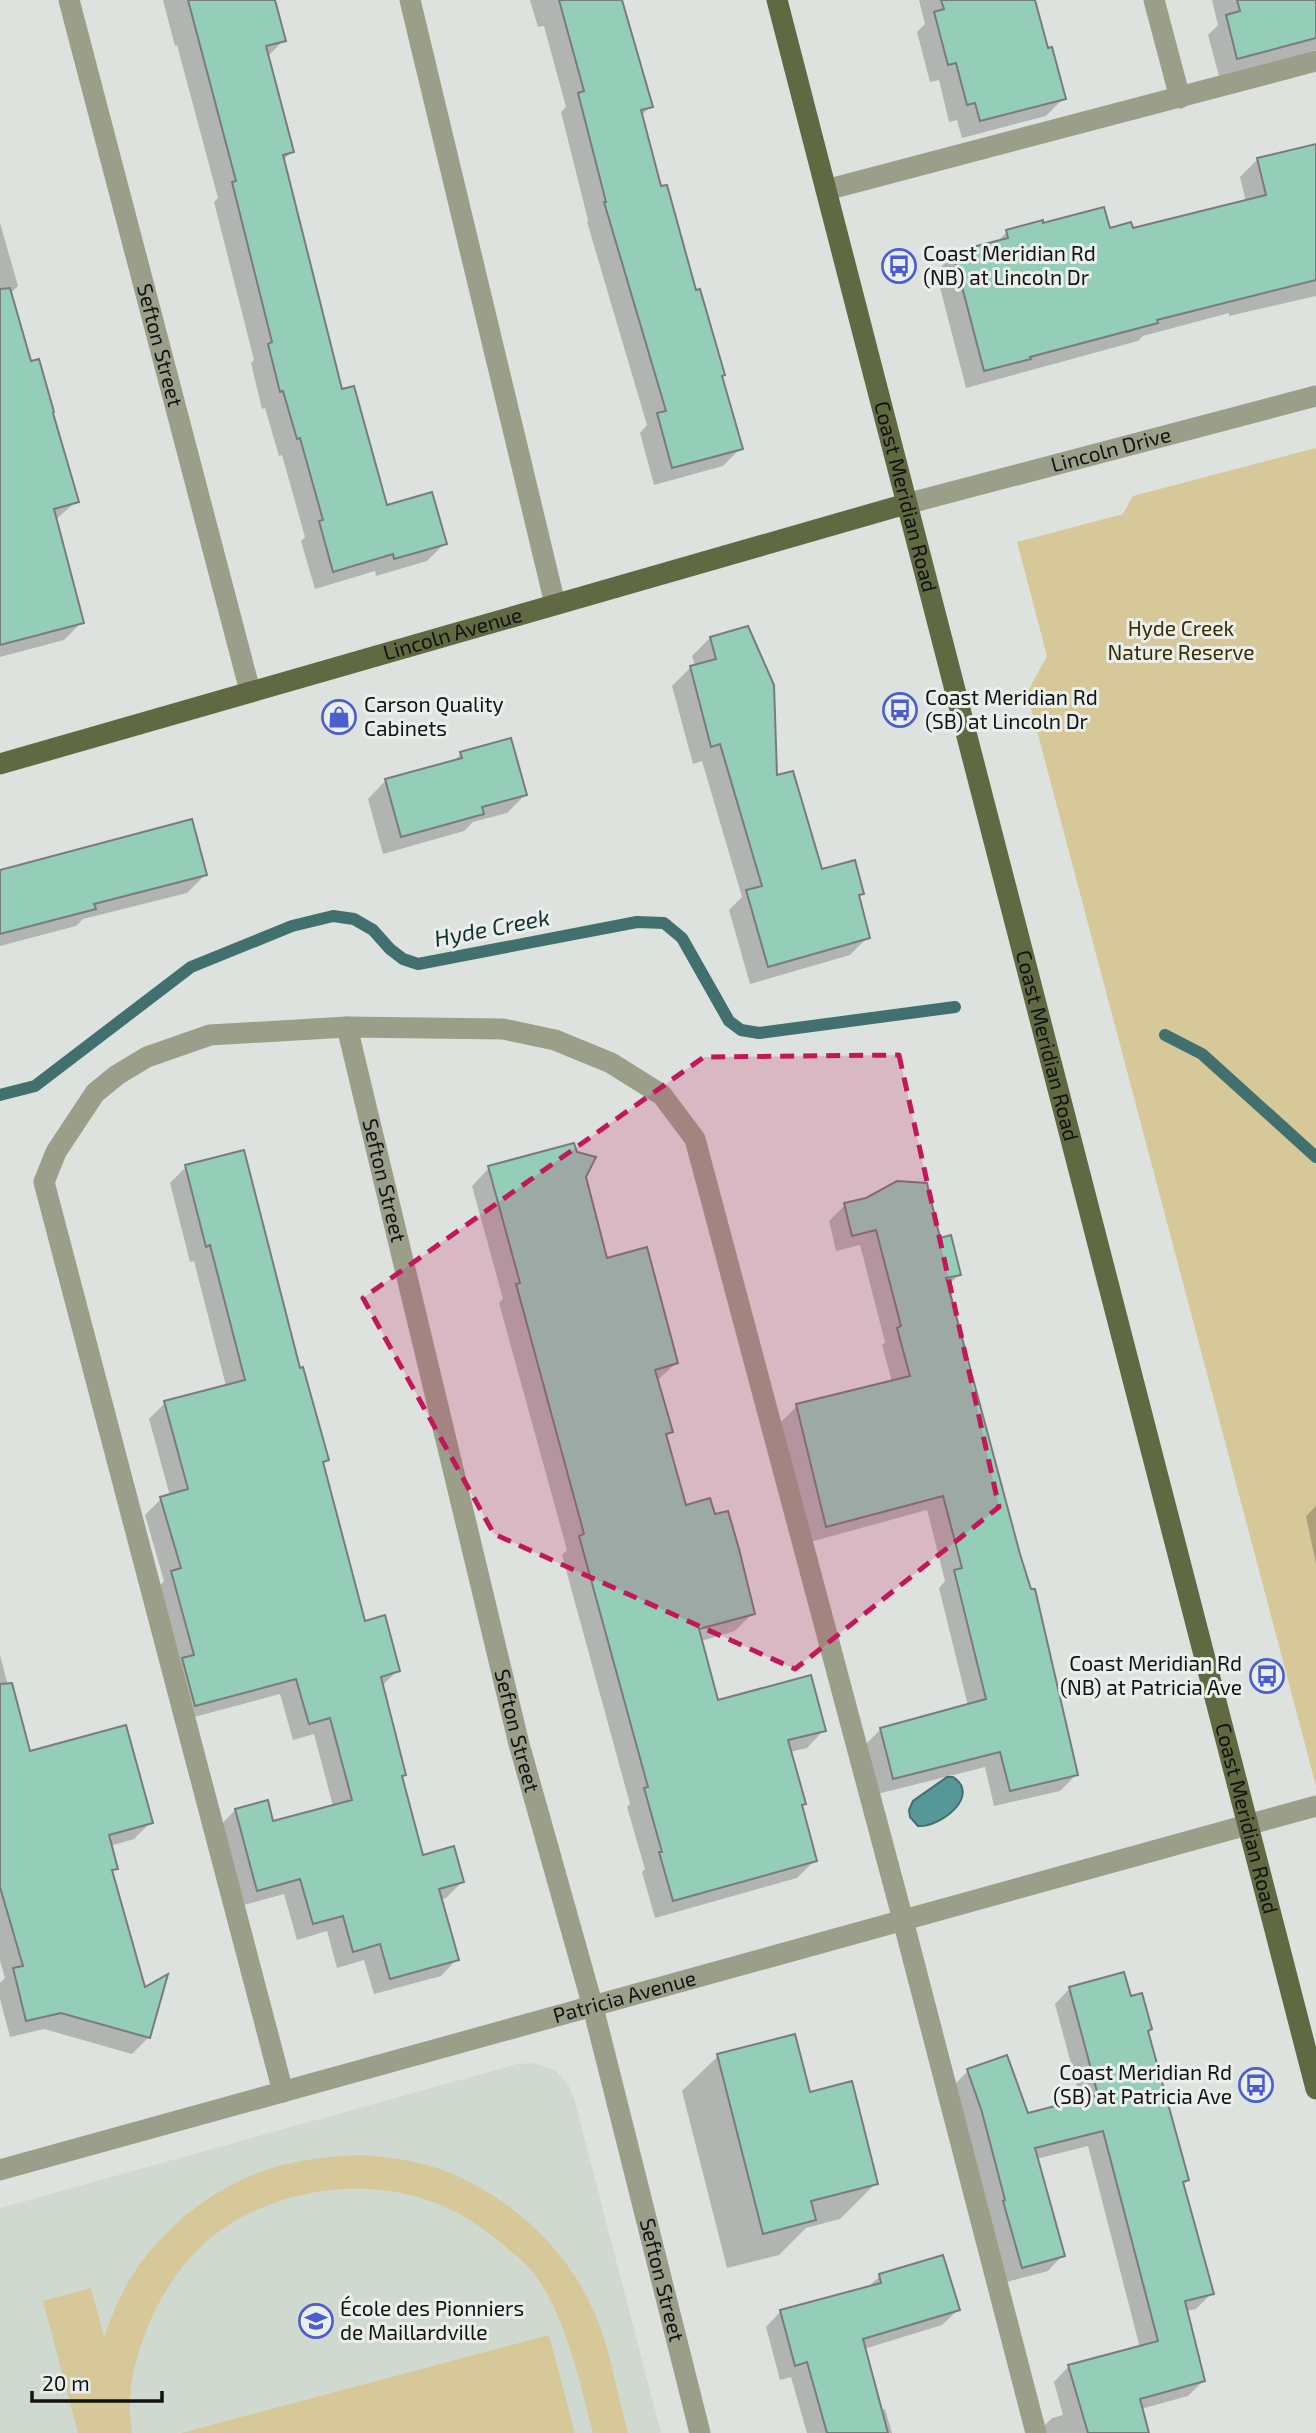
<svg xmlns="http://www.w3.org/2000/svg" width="1316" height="2433" viewBox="0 0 1316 2433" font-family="'Exo 2',sans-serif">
<rect width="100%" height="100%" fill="#dee2de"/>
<polygon fill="#d0d9cf" points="533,2063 555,2070 568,2084 574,2098 661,2433 0,2433 0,2208 517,2064"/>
<g fill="#d7c89a">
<polygon points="1316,448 1316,1786 1027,693 1047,656 1017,542 1123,514 1133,496"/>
<path d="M 361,2155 C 388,2157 414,2160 440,2169 C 512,2196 572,2252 599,2324 C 612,2359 618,2397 628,2433 L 593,2433 C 579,2381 566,2313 531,2270 C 521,2259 507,2248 495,2238 C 478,2225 461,2213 441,2205 C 373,2177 289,2186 227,2226 C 189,2250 160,2293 145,2334 C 133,2365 126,2400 132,2433 L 78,2433 L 43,2301 L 91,2288 L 104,2337 C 111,2317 119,2297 130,2279 C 164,2224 224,2178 287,2164 C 311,2158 336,2156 361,2155 Z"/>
<polygon points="549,2335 575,2433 181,2433"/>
</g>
<path fill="#569897" stroke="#41706f" stroke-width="2" d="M 947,1777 L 953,1777 C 982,1796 939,1828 918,1826 L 910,1817 L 909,1810 L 913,1801 Z"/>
<g fill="#0003">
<polygon points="163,0 273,0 284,40 267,57 292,152 282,161 340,391 386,507 445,543 427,561 376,576 375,571 315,589 301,541 305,537 282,455 279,456 265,408 262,409 251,363 254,360 214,202 218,198 177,45 175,46"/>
<polygon points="530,0 621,0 651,106 641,116 660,188 721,377 741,448 723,466 654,485 640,433 647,425 587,222 588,220 561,112 566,107 544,26 538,27"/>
<polygon points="919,0 1033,0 1046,50 1064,98 1046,116 962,138 957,120 949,122 939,80 930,82 917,32 925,24"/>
<polygon points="1212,0 1316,0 1316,50 1219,76 1208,35 1218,25"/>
<polygon points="1258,159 1316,167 1316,296 1229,316 1229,313 1143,336 1138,341 966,388 936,272 954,254 996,243 1007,232 1042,225 1132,231 1246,202 1240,177"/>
<polygon points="0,223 18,286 10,294 30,363 77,501 55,520 82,622 64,640 0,657"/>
<polygon points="710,638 821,871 862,893 858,898 868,937 850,955 750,984 729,910 742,897 702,761 693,764 672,686 690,668 695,666 692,656"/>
<polygon points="461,754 525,795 507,813 473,822 464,831 383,854 368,799 386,780 453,762"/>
<polygon points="0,871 205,875 187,893 83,919 76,926 0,946"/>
<polygon points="186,1167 299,1370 327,1460 322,1465 364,1623 398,1670 381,1687 404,1774 401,1778 422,1857 462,1882 446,1898 440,1900 457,1959 441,1976 374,1994 364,1960 337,1968 327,1931 297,1940 284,1894 240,1906 219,1827 235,1810 272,1823 333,1806 314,1734 293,1740 280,1694 179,1721 156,1589 164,1581 145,1515 161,1499 170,1496 149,1419 165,1403 226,1386 194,1261 190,1262 170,1183"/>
<polygon points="489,1168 584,1177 606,1260 676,1363 657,1381 671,1431 665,1438 685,1507 753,1613 735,1631 701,1641 717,1702 824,1730 807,1748 790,1752 804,1803 801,1807 815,1860 797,1878 655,1918 642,1872 645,1869 627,1807 630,1804 562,1555 567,1550 499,1303 503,1299 472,1186"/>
<polygon points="845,1205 939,1240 959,1275 946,1287 1076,1775 1060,1791 994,1806 985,1767 877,1794 865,1745 881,1729 968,1706 939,1588 945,1581 927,1510 810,1542 781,1422 797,1406 892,1382 882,1345 885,1342 860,1245 836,1251 829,1221"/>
<polygon points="1316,1506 1316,1564 1306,1516"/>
<polygon points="0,1655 17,1721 28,1753 151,1822 134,1839 110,1846 116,1868 111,1873 149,2037 132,2054 44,2029 10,2037 0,1999 0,1983 5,1978 0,1961"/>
<polygon points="1070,1988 1129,1999 1150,2029 1147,2032 1188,2179 1182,2185 1212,2293 1196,2309 1186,2311 1203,2381 1188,2396 1141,2409 1148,2433 1037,2433 1052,2418 1063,2415 1054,2382 1069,2366 1140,2348 1088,2146 1036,2159 1063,2255 1048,2271 1007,2282 953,2086 968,2071 1027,2115 1081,2101 1055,2004"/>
<polygon points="718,2056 809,2094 876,2183 840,2219 806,2228 779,2255 727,2268 682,2091"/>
<polygon points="880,2276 958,2310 942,2325 864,2349 880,2410 885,2409 892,2433 807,2433 791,2377 780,2380 766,2327 781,2311 867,2288"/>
</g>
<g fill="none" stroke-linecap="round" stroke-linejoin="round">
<g stroke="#41706f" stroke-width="12">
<polyline points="1165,1035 1202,1054 1316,1157"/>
<polyline points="0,1095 35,1086 191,967 292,926 333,916 354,919 373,930 390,949 403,959 418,964 637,922 664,923 682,938 729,1021 741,1030 759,1033 955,1007"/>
</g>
</g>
<g fill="#94ceb8" stroke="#787d7b" stroke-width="2">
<polygon points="188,0 275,0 286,41 266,46 294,152 283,155 342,389 354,386 387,505 432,492 447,544 394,559 393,554 333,572 319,521 323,520 300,438 297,439 283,391 280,392 268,344 272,342 232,182 236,181"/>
<polygon points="559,0 622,0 653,107 641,110 661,186 667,185 696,290 700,289 725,375 722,376 743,449 672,468 657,413 666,411 604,202 606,202 578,93 584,91"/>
<polygon points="941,0 1035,0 1048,48 1052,47 1066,99 980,121 975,103 967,105 956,63 948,65 934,12 944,9"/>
<polygon points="1237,0 1316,0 1316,38 1237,59 1226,15 1240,11"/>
<polygon points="1316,144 1316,280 1157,320 1158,323 1030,357 1031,359 984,371 953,252 1008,238 1006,230 1043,220 1043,223 1104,207 1110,228 1131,222 1133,228 1266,195 1257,158"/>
<polygon points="10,288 31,361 39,359 54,412 53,413 79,502 54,509 84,623 0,645 0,289"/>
<polygon points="748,626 774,685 777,775 793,771 822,869 855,860 864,894 859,895 870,938 768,967 746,890 762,886 720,744 711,747 690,666 716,659 710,637"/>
<polygon points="511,738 527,795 482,807 484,814 401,837 385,779 462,758 460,752"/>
<polygon points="192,819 207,875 94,904 96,909 0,934 0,870"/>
<polygon points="574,1143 577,1152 596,1157 586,1177 607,1258 647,1247 678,1363 655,1370 673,1432 666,1434 686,1505 710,1498 715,1514 728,1511 739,1549 755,1614 699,1629 718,1700 811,1675 826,1731 788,1740 806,1804 802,1805 817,1861 673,1901 659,1852 662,1852 644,1788 648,1787 579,1536 584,1534 516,1284 520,1283 488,1166"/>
<polygon points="244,1150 300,1368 303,1367 329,1460 323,1462 365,1621 385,1615 400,1671 381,1677 406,1775 402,1776 423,1855 454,1846 464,1882 439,1889 459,1960 390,1979 380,1944 353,1952 343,1916 313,1924 300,1879 257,1891 235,1809 268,1800 273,1821 352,1800 330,1718 309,1724 296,1679 195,1706 182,1658 194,1655 171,1571 181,1568 160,1497 188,1489 164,1401 245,1380 210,1245 206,1247 185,1165"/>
<polygon points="897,1181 927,1183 940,1238 951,1235 961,1275 946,1278 1020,1554 1031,1589 1035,1589 1078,1775 1010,1791 1000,1752 893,1779 880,1728 986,1699 954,1570 962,1568 943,1496 826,1527 796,1404 910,1376 897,1328 901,1326 876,1230 852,1236 844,1203 866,1198"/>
<polygon points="12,1683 30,1751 126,1725 153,1823 109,1835 118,1869 112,1870 145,1987 168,1974 150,2038 61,2013 26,2021 13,1968 23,1966 0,1887 0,1684"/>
<polygon points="1124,1972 1131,1996 1142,1993 1152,2029 1148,2031 1189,2180 1183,2182 1214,2294 1185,2301 1205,2381 1140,2399 1149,2433 1088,2433 1068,2365 1158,2341 1103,2131 1035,2148 1065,2256 1022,2268 1003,2201 1005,2200 982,2112 967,2069 1007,2055 1028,2113 1098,2095 1069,1987"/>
<polygon points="795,2034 810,2092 852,2081 878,2184 811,2201 816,2220 763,2234 717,2054"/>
<polygon points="943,2255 960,2310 863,2339 888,2433 827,2433 807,2362 795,2366 780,2310 881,2283 879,2274"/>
</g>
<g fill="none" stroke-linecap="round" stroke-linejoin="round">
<g stroke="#9b9f8a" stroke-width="21">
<path id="s1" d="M 69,0 L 250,691"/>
<polyline points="410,0 555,604"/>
<polyline points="1154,0 1180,98"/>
<polyline points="826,190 1316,61"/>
<path id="s2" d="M 906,504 L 1316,396"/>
<path id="s3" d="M 347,1027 L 519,1744 L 593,2007 L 700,2433"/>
<polyline points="283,2092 44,1182 56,1152 95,1093 117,1075 147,1057 210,1035 347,1027 503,1029 555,1040 611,1063 662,1095 695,1139 903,1920 1036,2433"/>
<path id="s4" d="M 0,2170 L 1316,1806"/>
</g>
<g stroke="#616943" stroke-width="21">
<path id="s5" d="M 777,0 L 1316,2089"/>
<path id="s6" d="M 0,764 L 906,504"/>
</g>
</g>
<path fill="#c2185b" fill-opacity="0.2" stroke="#c2185b" stroke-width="5" stroke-dasharray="14 9" stroke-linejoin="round" d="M 899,1055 L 999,1507 L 795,1669 L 494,1534 L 363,1298 L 704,1057 Z"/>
<defs>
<g id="bus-ring" transform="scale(1.75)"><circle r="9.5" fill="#ebefeb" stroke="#4a5dd1" stroke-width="1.5"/><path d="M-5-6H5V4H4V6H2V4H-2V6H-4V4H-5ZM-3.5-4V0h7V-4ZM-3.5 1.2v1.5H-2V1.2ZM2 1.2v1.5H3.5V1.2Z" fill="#4a5dd1"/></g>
<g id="shop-ring" transform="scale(1.75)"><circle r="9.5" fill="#ebefeb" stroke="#4a5dd1" stroke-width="1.5"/><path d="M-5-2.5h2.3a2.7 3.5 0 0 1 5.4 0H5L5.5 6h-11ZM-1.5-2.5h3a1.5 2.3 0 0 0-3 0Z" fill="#4a5dd1"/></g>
<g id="school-ring" transform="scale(1.75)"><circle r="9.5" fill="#ebefeb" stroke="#4a5dd1" stroke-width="1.5"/><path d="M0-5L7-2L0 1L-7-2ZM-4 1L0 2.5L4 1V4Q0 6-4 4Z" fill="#4a5dd1"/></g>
</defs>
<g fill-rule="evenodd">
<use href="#bus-ring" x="899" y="266"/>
<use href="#bus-ring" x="900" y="710"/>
<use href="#shop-ring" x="339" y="717"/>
<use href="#bus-ring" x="1267" y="1676"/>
<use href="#bus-ring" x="1256" y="2085"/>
<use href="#school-ring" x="316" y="2321"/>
</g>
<g text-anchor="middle" stroke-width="6" stroke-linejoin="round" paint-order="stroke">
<g font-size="21" fill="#111211" stroke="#ebefeb" text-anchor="start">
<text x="923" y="261">Coast Meridian Rd<tspan x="923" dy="24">(NB) at Lincoln Dr</tspan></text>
<text x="925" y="705">Coast Meridian Rd<tspan x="925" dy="24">(SB) at Lincoln Dr</tspan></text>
<text x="364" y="712">Carson Quality<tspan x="364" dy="24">Cabinets</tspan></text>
<text x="1242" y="1671" text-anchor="end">Coast Meridian Rd<tspan x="1242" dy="24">(NB) at Patricia Ave</tspan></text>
<text x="1232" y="2080" text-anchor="end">Coast Meridian Rd<tspan x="1232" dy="24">(SB) at Patricia Ave</tspan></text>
<text x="340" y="2316">École des Pionniers<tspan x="340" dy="24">de Maillardville</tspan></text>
</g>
<g font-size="21" fill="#111211" stroke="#ebefeb">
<text dy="7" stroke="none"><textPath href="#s1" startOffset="357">Sefton Street</textPath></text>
<text dy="7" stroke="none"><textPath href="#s2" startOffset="212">Lincoln Drive</textPath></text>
<text dy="7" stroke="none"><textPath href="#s5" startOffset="513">Coast Meridian Road</textPath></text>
<text dy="7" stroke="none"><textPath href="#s6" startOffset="471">Lincoln Avenue</textPath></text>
<text dy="7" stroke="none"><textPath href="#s5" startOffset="1080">Coast Meridian Road</textPath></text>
<text dy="7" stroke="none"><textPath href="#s3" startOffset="158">Sefton Street</textPath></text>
<text dy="7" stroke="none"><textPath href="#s3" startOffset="724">Sefton Street</textPath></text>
<text dy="7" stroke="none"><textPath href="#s5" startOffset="1878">Coast Meridian Road</textPath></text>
<text dy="7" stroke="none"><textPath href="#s4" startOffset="648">Patricia Avenue</textPath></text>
<text dy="7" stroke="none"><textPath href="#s3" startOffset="1292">Sefton Street</textPath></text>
</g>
<g font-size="21" fill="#382c03" stroke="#ebefeb">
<text x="1181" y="636">Hyde Creek<tspan x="1181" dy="24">Nature Reserve</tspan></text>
</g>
<g font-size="23" font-style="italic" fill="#113232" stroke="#ebefeb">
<text transform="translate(492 928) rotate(-11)" y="8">Hyde Creek</text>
</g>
</g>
<path d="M32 2391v10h130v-10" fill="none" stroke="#111211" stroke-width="3.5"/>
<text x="42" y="2391" font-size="21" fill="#111211" stroke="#ebefeb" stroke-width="5" paint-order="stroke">20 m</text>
</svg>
